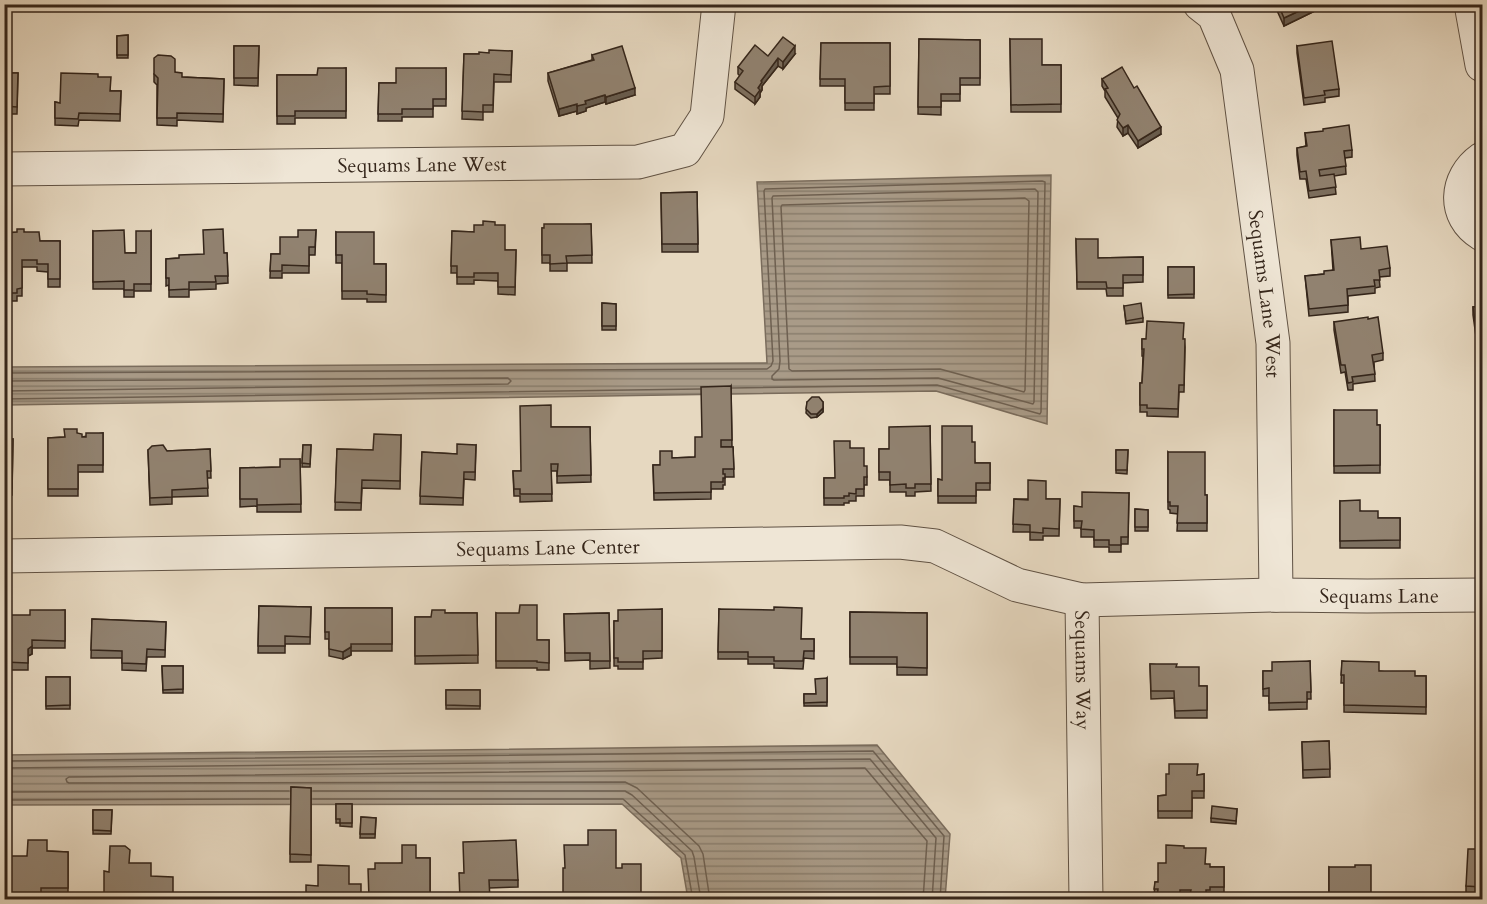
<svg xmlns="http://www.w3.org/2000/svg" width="1487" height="904" viewBox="0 0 1487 904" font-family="Cardo,serif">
<defs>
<pattern id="water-rules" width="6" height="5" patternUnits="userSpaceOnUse" patternTransform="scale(1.5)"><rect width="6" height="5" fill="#a99b88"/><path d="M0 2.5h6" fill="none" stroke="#8a7e6e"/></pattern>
</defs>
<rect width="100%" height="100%" fill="#e6d8c0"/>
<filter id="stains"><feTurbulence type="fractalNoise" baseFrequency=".00333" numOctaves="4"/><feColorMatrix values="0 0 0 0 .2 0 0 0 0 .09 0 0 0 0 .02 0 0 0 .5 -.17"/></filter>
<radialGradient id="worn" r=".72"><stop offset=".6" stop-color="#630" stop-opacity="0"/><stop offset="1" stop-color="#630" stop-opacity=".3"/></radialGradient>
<g fill="url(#water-rules)" stroke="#7a6c5c" stroke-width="1.5">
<polygon points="5,4 139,4 139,5 5,9"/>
<polygon points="1051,175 1047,424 936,391 5,405 4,367 767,363 757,182"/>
<polygon points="877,745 950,834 945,899 688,899 681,858 622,804 5,805 4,755"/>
</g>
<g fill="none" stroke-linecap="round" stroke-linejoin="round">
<g stroke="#6e6051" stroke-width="1.5">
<polygon points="1035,189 1038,192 1034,402 1033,404 938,378 774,380 772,379 772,376 779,369 780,361 772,198 773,196"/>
<polygon points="1025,198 1029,201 1025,390 1024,392 940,369 792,371 789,369 781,207 782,205"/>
<polyline points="4,373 767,369 771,366 773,361 764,191 765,189 1042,181 1045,182 1041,412 1040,414 937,385 732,388"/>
<polyline points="4,381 508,378 511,381 508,384 4,391"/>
<polyline points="4,399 700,389"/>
<polyline points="4,761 873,751 944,836 940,900"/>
<polyline points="4,768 870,759 936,838 932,900"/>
<polyline points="313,791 625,791 632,795 692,851 694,857 701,900"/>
<polyline points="4,792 289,791"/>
<polyline points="313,799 623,799 685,855 693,900"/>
<polyline points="4,800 289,799"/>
<polyline points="710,900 703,854 699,846 637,788 625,782 69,783 67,782 66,779 69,777 865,768 927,841 923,900"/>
</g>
<g stroke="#605244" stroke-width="35">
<g id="minor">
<path id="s1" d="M 1200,4 L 1214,15 L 1237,70 L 1273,343 L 1276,595"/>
<polyline points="1471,4 1482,65"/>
<path d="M 1482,159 C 1455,178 1452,216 1482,234"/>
<path id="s2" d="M 4,169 L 638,162 L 685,150 L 707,116 L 719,4"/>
<path id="s3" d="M 4,556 L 900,542 L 935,546 L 1017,585 L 1082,600 L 1276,595 L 1367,596 L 1482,595"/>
<path id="s4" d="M 1082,600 L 1086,900"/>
</g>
</g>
<use href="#minor" stroke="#efe6d6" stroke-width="33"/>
</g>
<g fill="#7d7060" stroke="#34251a" stroke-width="1.5">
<polygon points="1274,4 1329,4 1284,26"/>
<polygon points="128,35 128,58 117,58 117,36"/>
<polygon points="919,39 980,40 980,85 960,85 960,101 941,101 941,115 918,114"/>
<polygon points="1010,39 1042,65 1061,65 1061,112 1011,112"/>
<polygon points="821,43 890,43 890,94 874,94 874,110 845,110 845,86 820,86"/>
<polygon points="234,46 259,46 258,86 234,85"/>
<polygon points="1297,46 1339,89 1339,96 1325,98 1325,102 1304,105 1297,53"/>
<polygon points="512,51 511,82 494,82 493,112 483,112 483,120 462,119 464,54 479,54"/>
<polygon points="795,54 783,69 778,66 762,86 762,90 760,93 760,97 755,104 735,89 735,82 740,76 738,74 738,67 768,56"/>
<polygon points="592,55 635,95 606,104 605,102 586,108 586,111 577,114 577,111 559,116 548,81 548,73 592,60"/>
<polygon points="346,68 346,118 295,118 295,124 277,124 277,75 317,75"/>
<polygon points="446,68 446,106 433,106 433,117 402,117 402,121 378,121 379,83 396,83"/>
<polygon points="175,72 182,77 224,79 223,122 177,120 177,126 157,125 157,85 154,82 154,74"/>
<polygon points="4,73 18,73 17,114 4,114"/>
<polygon points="98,77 111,91 121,91 120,121 79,120 78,126 55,125 55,102 60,103"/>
<polygon points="1102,79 1161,134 1138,148 1128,133 1123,136 1117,127 1118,118 1105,97 1105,91 1102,86"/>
<polygon points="1305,133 1352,150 1352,157 1345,158 1346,174 1334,176 1336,194 1309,198 1306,179 1300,179 1297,155 1297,148 1306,146"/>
<polygon points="697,192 698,252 662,252 661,193"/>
<polygon points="591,224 592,263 567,263 567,271 550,271 550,263 542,263 542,228"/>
<polygon points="495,225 505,250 516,250 515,295 498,294 498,281 474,280 474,284 457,284 457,273 451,273 452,231 474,232"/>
<polygon points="316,230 315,255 309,255 309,273 282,273 282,278 270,278 271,254 280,254 298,237"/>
<polygon points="93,231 125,253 136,253 151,231 151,291 134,291 134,297 124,297 124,289 93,289"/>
<polygon points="24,232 40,241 60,241 60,287 48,287 48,272 37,271 37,267 22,267 22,296 17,296 17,301 8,301 8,295 4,295 4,233"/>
<polygon points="336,232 374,264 386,264 386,302 367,302 367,299 342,299 342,263 336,263"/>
<polygon points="1076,239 1098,258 1143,257 1143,282 1123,283 1123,296 1107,296 1106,289 1077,289"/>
<polygon points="1331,240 1361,249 1390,268 1390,276 1379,277 1380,287 1375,288 1375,293 1348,296 1348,312 1309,316 1305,276 1324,274 1333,270"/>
<polygon points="224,253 227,253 228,283 216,284 216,289 189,290 189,297 169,297 169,285 166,286 166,259 179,258"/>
<rect x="1168" y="267" width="26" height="31"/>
<polygon points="602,303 616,304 616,330 602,330"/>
<polygon points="1124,306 1143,318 1143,322 1126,324"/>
<polygon points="1482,306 1482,351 1478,351 1473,315 1473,307"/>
<polygon points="1334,322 1383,353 1383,360 1374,362 1375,381 1353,384 1353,390 1348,390 1345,372 1341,373 1334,330"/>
<polygon points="1142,339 1184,339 1185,347 1184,392 1179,392 1178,417 1147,416 1147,412 1140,412 1140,383 1142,383 1143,356 1142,356"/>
<polygon points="731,386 732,447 721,447 733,447 734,477 725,477 725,485 723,485 723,489 711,489 711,499 654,500 653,465 660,465 672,458 695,457 702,437"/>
<polygon points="807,402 823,402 823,412 817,417 811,418 806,413"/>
<polygon points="1334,410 1377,425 1380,425 1380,473 1334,473"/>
<polygon points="930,426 931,491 915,492 915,496 906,496 906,492 890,492 890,480 879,480 879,449 889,449"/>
<polygon points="551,427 590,427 591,482 557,483 557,471 551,471 552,501 520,502 520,496 514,496 513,471 521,471"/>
<polygon points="77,433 82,437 103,433 103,472 78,472 78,496 48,496 48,438 64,437"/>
<polygon points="401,435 400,489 362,488 361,510 335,510 337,449 373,450"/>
<polygon points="4,439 13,439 12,495 4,495"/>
<polygon points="972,442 975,463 990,463 990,490 976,490 976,503 938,503 938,479 942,480"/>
<polygon points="303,445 311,445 310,467 302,467"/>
<polygon points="476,445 475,480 464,479 463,505 420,504 422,452 457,454"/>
<polygon points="850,448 864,466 867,477 867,485 864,485 864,496 856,496 856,501 849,501 849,503 844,503 844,505 824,505 824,478 835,478"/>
<polygon points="210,449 211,478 207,478 208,496 172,497 172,504 150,505 148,450 167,451"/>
<polygon points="1116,450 1128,450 1127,474 1116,473"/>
<polygon points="1168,452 1205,495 1207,495 1207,531 1177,531 1178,514 1170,513 1170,510 1168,509"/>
<polygon points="300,459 301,512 257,512 257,506 240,507 240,468 280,467"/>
<polygon points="1129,493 1128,544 1121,544 1121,552 1109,552 1109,547 1094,547 1094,537 1081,537 1081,528 1074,528 1074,506 1082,507"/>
<polygon points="1014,499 1060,499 1059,536 1043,536 1043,540 1030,540 1030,532 1013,532"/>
<polygon points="1340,501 1360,511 1378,518 1400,518 1400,548 1340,548"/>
<polygon points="1135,509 1148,510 1148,531 1135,531"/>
<polygon points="259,606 311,607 310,644 285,644 285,653 258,653"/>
<polygon points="325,608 392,608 392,651 351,651 351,655 343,659 329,656 329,639 325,639"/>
<polygon points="662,609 662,658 643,659 643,669 618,669 618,666 614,666 614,621 618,621"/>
<polygon points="719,609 801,639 814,639 814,659 804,658 803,669 774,668 774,664 748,664 748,659 718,659"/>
<polygon points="65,610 65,648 32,648 32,654 28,656 28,670 4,670 4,644 30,615"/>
<polygon points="850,612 927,613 927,675 897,675 897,664 850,664"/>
<polygon points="445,613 477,613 478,663 415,664 415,617 431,617"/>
<polygon points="496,613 537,640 549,640 549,670 537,670 537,668 496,668"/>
<polygon points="609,613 610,668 590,669 590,660 565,661 564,614"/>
<polygon points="92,619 166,622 165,657 147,657 146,671 122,670 122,658 91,658"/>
<polygon points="1310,661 1311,699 1307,699 1307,709 1269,710 1269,696 1263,696 1263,671 1272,671"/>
<polygon points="1342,661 1379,671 1415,676 1426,676 1426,714 1344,712 1344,683 1341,683"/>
<polygon points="1150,664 1176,667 1199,686 1207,686 1207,718 1175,718 1174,698 1151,699"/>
<polygon points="162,666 183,666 183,693 163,693"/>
<rect x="46" y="677" width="24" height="32"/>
<polygon points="827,678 827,706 804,706 804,694 816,694"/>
<rect x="446" y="690" width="34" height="19"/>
<polygon points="1329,741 1330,777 1303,778 1302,742"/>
<polygon points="1204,774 1204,798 1192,798 1192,818 1158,818 1158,796 1166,795 1198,775"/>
<polygon points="291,787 311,788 311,862 290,862"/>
<polygon points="336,804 352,804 352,827 340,826 340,823 336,823"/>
<polygon points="1237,809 1236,824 1211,822 1211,818"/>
<polygon points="93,810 112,810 111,834 93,834"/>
<polygon points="361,817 376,818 375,838 360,838"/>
<polygon points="1184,848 1210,867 1224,867 1224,895 1210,894 1210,898 1206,898 1206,900 1190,900 1190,898 1154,897 1155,882 1158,882 1166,863"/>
<polygon points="1482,849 1482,894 1466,893 1466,886"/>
<polygon points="47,851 68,852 68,895 41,895 27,856"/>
<polygon points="416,858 430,858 430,900 369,900 375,869 402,863"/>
<polygon points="1329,867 1371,900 1329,900"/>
<polygon points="459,873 518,880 518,887 489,888"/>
</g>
<g fill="#665b4e" stroke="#34251a" stroke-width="1.5">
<polygon points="1314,4 1329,4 1284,26 1284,18"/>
<polygon points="795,46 795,54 783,69 783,62"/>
<polygon points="778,58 778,66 762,86 762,90 760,93 760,97 755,104 755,97 761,81"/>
<polygon points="635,88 635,95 606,104 606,97"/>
<polygon points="605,95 605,102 586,108 586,111 577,114 577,106 585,101"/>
<polygon points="577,104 577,111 559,116 559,109"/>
<polygon points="1128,125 1128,133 1123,136 1123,128"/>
<polygon points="1161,127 1161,134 1138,148 1138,141"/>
<polygon points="823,408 823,412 817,417 817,414"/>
<polygon points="32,646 32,654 28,656 28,649"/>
<polygon points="351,647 351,655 343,659 343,652"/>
</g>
<g fill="#918270" stroke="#34251a" stroke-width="1.5">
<polygon points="1278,4 1314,4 1284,18"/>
<polygon points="128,35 128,55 117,55 117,36"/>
<polygon points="783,37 795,46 783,62 778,58 761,81 762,82 758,88 760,90 755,97 735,82 743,71 738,67 755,45 768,56"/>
<polygon points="919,39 980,40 980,78 960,78 960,94 941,94 941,107 918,107"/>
<polygon points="1010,39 1042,39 1042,65 1061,65 1061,104 1011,105"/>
<polygon points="1332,41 1339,89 1324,91 1325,95 1304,98 1297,46"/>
<polygon points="821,43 890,43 890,86 874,87 874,103 845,103 845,79 820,79"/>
<polygon points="234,46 259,46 258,78 234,78"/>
<polygon points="622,46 635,88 606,97 605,95 585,101 586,104 577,106 577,104 559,109 548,73 594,60 592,55"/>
<polygon points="489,50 512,51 511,75 494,74 493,105 483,105 483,112 462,111 464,54 479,54 479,52 489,53"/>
<polygon points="158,55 171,56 175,59 175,72 182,73 182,77 224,79 223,114 177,113 177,118 157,118 158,78 154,74 154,58"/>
<polygon points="1122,67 1134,88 1137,86 1161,127 1138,141 1128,125 1123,128 1117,120 1120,114 1105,89 1108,88 1102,79"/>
<polygon points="318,68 346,68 346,111 295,111 295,116 277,116 277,75 317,75"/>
<polygon points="396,68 446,68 446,99 433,99 433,109 402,109 402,114 378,114 379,83 396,83"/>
<polygon points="4,73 18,73 17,107 4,106"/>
<polygon points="61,73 98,74 98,77 111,77 110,91 121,91 120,114 79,113 78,119 55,118 55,102 60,103"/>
<polygon points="1349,125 1352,150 1344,151 1346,166 1319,170 1320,176 1334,174 1336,187 1309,191 1306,171 1300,172 1297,148 1307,146 1305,133 1323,131 1323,129"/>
<polygon points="697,192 698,244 662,244 661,193"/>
<polygon points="483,221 495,222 495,225 505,225 505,250 516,250 515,287 498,287 498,273 474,273 474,277 457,277 457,266 451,266 452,231 474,232 474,225 483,225"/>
<polygon points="544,224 591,224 592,255 566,256 567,263 550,264 550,255 542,255 542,228 544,228"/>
<polygon points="17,229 24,229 24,232 39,232 40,241 60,241 60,279 48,279 48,264 37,264 37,260 22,260 22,288 17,289 17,293 8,293 8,288 4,288 4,233 17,232"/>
<polygon points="223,229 224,253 227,253 228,276 215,276 216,282 189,282 189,289 169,290 169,278 166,278 166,259 179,258 179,255 204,254 203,230"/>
<polygon points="124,230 125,253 136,253 136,231 151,231 151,284 134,284 134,290 124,290 124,281 93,282 93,231"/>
<polygon points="298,230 316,230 315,247 309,247 309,266 282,265 282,271 270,271 271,254 280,254 280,237 298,237"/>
<polygon points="336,232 374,232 374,264 386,264 386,295 367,294 367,291 342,291 342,255 336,255"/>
<polygon points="1360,237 1361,249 1387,246 1390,268 1379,270 1380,280 1374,280 1375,286 1347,289 1348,305 1309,309 1305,276 1324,274 1324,271 1334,270 1331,240"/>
<polygon points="1076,239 1098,239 1098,258 1143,257 1143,275 1123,275 1123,288 1107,288 1106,282 1077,282"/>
<polygon points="1168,267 1194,267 1194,294 1168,295"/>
<polygon points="602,303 616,304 616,326 602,326"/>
<polygon points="1141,303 1143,318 1126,321 1124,306"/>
<polygon points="1482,306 1482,343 1478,344 1473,307"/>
<polygon points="1368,317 1368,319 1378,317 1383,353 1372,355 1375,374 1352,377 1353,382 1348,383 1345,365 1341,365 1334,322"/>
<polygon points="1147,321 1184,323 1183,339 1185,339 1184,385 1179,385 1178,409 1147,408 1147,405 1140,405 1140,383 1142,383 1144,349 1142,349 1142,339 1146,339"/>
<polygon points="731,386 732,440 721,440 721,447 733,447 734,469 723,469 723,474 725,474 725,478 723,478 723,482 711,482 711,492 654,493 653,465 660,465 660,451 672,451 672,458 695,457 695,437 702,437 701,387"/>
<polygon points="812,397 819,397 823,402 823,408 817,414 811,414 806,409 807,402"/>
<polygon points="551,405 551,427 590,427 591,475 557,476 558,464 551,464 552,494 520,494 520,489 514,489 513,471 521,471 520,406"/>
<polygon points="1334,410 1377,410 1377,425 1380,425 1380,465 1334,466"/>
<polygon points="930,426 931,484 915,484 915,488 906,488 906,484 890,485 890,472 879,472 879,449 889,449 889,427"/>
<polygon points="942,426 972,426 972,442 975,442 975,463 990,463 990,483 976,483 976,496 938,496 938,479 942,480"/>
<polygon points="64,429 77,429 77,433 82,434 82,437 86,437 86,433 103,433 103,465 78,465 78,489 48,489 48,438 65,437"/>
<polygon points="374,434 401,435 400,481 362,480 361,503 335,502 337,449 373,450"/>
<polygon points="4,439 13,439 12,488 4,488"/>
<polygon points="834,441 850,441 850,448 864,448 864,466 867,466 867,477 864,477 864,489 856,489 856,494 849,493 849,496 844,496 844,498 824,498 824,478 835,478"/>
<polygon points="457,444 476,445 475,472 464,472 463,498 420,496 422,452 457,454"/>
<polygon points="163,445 167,451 210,449 211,471 207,471 208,488 172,490 172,497 150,498 148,450 152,446"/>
<polygon points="303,445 311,445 310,464 302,463"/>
<polygon points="1116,450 1128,450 1127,470 1116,470"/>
<polygon points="1168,452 1205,452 1205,495 1207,495 1207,523 1177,523 1178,506 1170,506 1170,502 1168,502"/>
<polygon points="280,459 300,459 301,504 257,505 257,499 240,499 240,468 280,467"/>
<polygon points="1028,480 1046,481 1046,499 1060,499 1059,529 1043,528 1043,533 1030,532 1030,525 1013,524 1014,499 1028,500"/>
<polygon points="1082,492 1129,493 1128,537 1121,537 1121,545 1109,545 1109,540 1094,540 1094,530 1081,529 1082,521 1074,521 1074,506 1082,507"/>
<polygon points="1360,500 1360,511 1378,511 1378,518 1400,518 1400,540 1340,541 1340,501"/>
<polygon points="1135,509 1148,510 1148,527 1135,527"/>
<polygon points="520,605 537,605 537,640 549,640 549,663 537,662 537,661 496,661 496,613 519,613"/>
<polygon points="259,606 311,607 310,637 285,636 285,646 258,646"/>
<polygon points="774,607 802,608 801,639 814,639 814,651 804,651 803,661 774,661 774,657 748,657 748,652 718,652 719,609 774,610"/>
<polygon points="325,608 392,608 392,644 351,644 351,647 343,652 329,649 329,632 325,632"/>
<polygon points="662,609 662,651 643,651 643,662 618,662 618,658 614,658 614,621 618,621 618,610"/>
<polygon points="30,610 65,610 65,641 32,640 32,646 28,649 28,663 4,662 4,644 6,641 7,615 30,615"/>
<polygon points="432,610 445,610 445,613 477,613 478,655 415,656 415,617 431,617"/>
<polygon points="850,612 927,613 927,668 897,667 897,657 850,657"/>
<polygon points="609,613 610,661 590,661 590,653 565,653 564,614"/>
<polygon points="92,619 166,622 165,650 147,649 146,664 122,663 122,651 91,650"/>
<polygon points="1310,661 1311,692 1307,692 1307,702 1269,703 1269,688 1263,689 1263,671 1272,671 1272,662"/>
<polygon points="1342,661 1379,662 1379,671 1415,671 1415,676 1426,676 1426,707 1344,705 1344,675 1341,675"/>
<polygon points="1150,664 1177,664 1176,667 1199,667 1199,686 1207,686 1207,710 1175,711 1174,691 1151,691"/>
<polygon points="162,666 183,666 183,689 163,690"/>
<polygon points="46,677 70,677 70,705 46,706"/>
<polygon points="827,678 827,702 804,703 804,694 816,694 815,679"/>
<polygon points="446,690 480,690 480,706 446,705"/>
<polygon points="1329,741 1330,769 1303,770 1302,742"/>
<polygon points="1169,764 1198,764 1197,775 1204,774 1204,791 1192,791 1192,811 1158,811 1158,796 1166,795 1166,774 1169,774"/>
<polygon points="291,787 311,788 311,855 290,854"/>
<polygon points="336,804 352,804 352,823 340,823 340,819 336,819"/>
<polygon points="1212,806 1237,809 1236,821 1211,818"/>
<polygon points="93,810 112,810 111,831 93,830"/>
<polygon points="361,817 376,818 375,834 360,834"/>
<polygon points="588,830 616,830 616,868 622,868 622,864 641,864 641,900 563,900 563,868 565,868 564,845 588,845"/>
<polygon points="28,840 47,840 47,851 68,852 68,888 41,888 41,900 6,900 6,856 27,856"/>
<polygon points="516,840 518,880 489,880 490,900 460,900 459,873 464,873 463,842"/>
<polygon points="402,845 416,845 416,858 430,858 430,898 405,899 405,900 369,899 368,869 375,869 375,863 402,863"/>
<polygon points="1166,845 1184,846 1184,848 1206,848 1205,864 1210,864 1210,867 1224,867 1224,887 1210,887 1210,890 1206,890 1206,894 1190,894 1191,890 1180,890 1180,900 1157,900 1158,889 1154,889 1155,882 1158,882 1158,863 1166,863"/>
<polygon points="110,846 125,846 130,850 129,863 151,863 151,876 173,877 173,900 104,900 104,871 109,872"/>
<polygon points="1468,849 1482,849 1482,887 1466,886"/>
<polygon points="318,865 349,866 349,884 361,884 361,900 275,900 275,898 284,899 284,893 306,894 306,885 318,886"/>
<polygon points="1355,865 1371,865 1371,900 1344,900 1344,898 1329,898 1329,867 1355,867"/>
</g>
<g text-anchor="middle" stroke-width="6" stroke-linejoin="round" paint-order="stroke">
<g font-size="20" fill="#34251a" stroke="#efe6d6">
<text dy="7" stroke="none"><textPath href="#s2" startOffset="418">Sequams Lane West</textPath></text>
<text dy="7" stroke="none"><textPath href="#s1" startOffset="303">Sequams Lane West</textPath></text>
<text dy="7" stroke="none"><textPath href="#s3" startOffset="544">Sequams Lane Center</textPath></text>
<text dy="7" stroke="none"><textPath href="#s3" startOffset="1386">Sequams Lane</textPath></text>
<text dy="7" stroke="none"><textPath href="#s4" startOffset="70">Sequams Way</textPath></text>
</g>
</g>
<rect width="1487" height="904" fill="none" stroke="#e6d8c0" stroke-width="24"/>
<rect x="6" y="6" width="1475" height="892" fill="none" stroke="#34251a" stroke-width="3"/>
<rect x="12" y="12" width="1463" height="880" fill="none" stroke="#34251a" stroke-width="1.5"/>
<rect width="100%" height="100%" filter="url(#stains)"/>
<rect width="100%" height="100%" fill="url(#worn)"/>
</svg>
